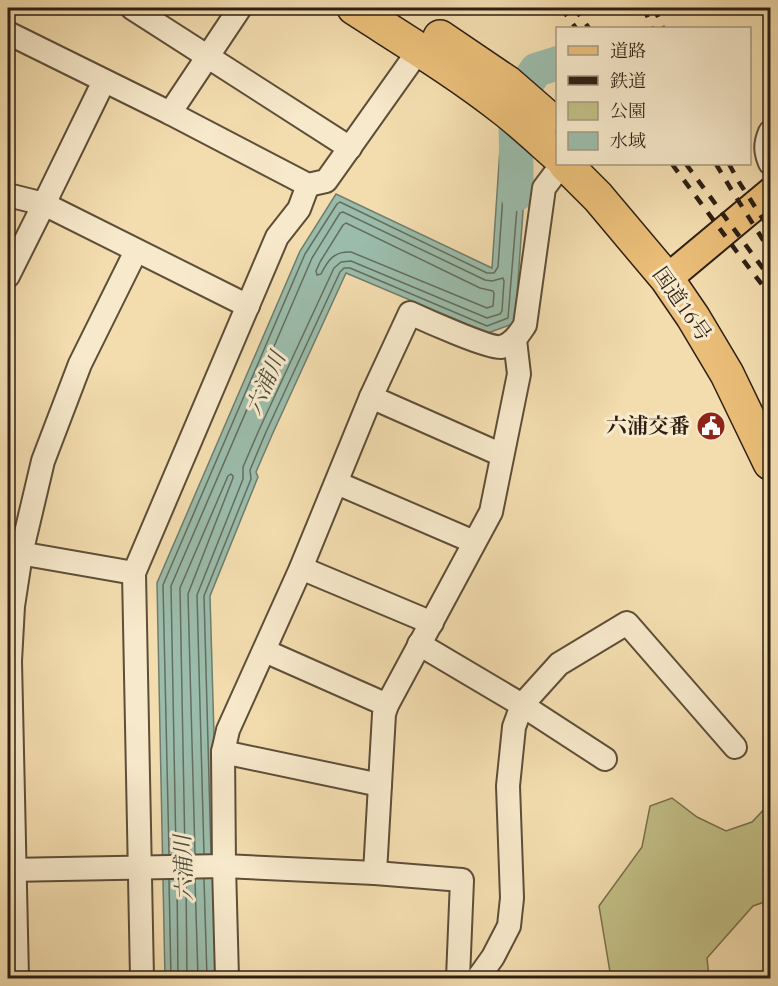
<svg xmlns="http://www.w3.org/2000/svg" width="778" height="986" viewBox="0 0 778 986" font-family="Cardo,'Noto Serif JP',serif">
<rect width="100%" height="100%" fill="#f3ddaf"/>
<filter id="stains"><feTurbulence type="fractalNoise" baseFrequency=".00333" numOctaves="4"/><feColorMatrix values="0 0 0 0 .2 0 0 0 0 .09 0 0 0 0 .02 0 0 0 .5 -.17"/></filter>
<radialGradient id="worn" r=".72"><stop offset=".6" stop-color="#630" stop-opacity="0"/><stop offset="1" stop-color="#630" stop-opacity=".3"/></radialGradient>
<polygon fill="#c2bf86" stroke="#786f4c" stroke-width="1.5" points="672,798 697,817 726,831 752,822 770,803 770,900 753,906 707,958 709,978 611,978 599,906 642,847 650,806"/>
<polygon fill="#9bbcab" stroke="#6f7d6e" stroke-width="1.5" points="501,134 527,155 515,323 488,333 346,273 272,435 256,472 258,477 210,596 221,978 165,978 157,583 300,251 336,194 492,268"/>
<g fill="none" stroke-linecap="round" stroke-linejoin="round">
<g stroke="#646e5e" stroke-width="1.5">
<path d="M 346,223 L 480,288 L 493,291 L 494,293 L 493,306 L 487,308 L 351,252 C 334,251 328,260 321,274 L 317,275 L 316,271 L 320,262 L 343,225 Z"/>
<polyline points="169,854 163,585 305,254 337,204 340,202 487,273 494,273 498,267 506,152 507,149 510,149 521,159 508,318 487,326 350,268 344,268 340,272 266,432 250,470 251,479 204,596 211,853"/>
<polyline points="176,854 171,586 312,258 340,213 343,212 485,280 492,281 503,278 504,281 502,311 500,314 487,318 351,261 341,262 334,268 259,430 243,467 243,479 197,595 204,854"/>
<polyline points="185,854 180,588 228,476 231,474 233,476 233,478 188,594 195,854"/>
<polyline points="186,879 187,978"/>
<polyline points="195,879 198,978"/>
<polyline points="204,879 207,978"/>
<polyline points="169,880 171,978"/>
<polyline points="177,880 178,978"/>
</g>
<polyline stroke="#9bbcab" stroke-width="34" points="517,194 515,102 536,70 558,63"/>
<g stroke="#5e4e39" stroke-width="26">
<g id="minor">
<polyline points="132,8 350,148"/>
<polyline points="8,33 170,113 308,185 326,181 419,50"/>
<polyline points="170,113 240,8"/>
<path d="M 770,132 C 765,144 765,151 770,163"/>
<polyline points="8,195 44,204 248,306"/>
<polyline points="8,276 44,204 104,81"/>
<polyline points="371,397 502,455"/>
<polyline points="337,483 474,542"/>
<polyline points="8,551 134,573"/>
<polyline points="301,568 432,623"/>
<polyline points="419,644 522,705 605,759"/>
<polyline points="265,651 387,705"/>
<polyline points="223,752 380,785"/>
<polyline points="8,870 224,866 375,873 462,880 458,978"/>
<polyline points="375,873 384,714 387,705 491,512 519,374 515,340"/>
<polyline points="17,978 10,661 13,606 21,554 43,461 80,364 136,251"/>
<polyline points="142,978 134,573 277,237 299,209 308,185"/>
<path d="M 227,978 L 224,866 L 223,752 L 228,730 L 301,568 L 371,397 L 410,313 C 425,320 490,349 501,347 C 513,344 519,334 525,325 L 544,188 L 562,164"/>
<polyline points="478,978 493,957 509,926 512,898 508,786 514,727 522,705 559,664 627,623 735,747"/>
</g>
</g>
<g stroke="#2d1f12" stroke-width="32">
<polyline id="major" points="667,279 770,193"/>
</g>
<g stroke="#2d1f12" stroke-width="36">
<g id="highway">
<path d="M 354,8 C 405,41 457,72 505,110 C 523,124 540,140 558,156"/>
<polyline points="440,37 508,83 547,117"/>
<polyline points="565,164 598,197 667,279 693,317 727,374 770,463"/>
</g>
</g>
<use href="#minor" stroke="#f7e9cb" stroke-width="22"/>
<use href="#major" stroke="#eabe78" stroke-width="28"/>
<use href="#highway" stroke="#eabe78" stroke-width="33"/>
<g stroke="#2d1f12" stroke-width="4.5" stroke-dasharray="10 10" stroke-linecap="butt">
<polyline points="561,8 576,28"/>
<polyline points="574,8 589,28"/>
<polyline points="644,8 652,28"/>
<polyline points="654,8 663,28"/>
<polyline points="672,164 737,252 770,295"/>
<polyline points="686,164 770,278"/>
<polyline points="716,164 731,189 770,251"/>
<polyline points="729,164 739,182 770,230"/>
</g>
</g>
<defs>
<g id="civic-disc" transform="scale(1.5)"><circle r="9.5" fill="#8f2418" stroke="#f7e9cb"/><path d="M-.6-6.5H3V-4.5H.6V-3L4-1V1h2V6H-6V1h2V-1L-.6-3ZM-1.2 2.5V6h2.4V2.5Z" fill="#fff"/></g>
</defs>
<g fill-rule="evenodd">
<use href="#civic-disc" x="711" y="426"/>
</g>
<g text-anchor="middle" stroke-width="6" stroke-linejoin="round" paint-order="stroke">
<g font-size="21" fill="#2d1f12" stroke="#f7e9cb">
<text transform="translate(682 304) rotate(55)" y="7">国道16号</text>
</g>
<g font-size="21" font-weight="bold" fill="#2d1f12" stroke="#f7e9cb" text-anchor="end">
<text x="690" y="433">六浦交番</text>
</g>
<g font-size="22" font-style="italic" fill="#4e4e40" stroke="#f7e9cb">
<text transform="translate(265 383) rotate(-66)" y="8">六浦川</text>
<text transform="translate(183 868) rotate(-92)" y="8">六浦川</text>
</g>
</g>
<rect width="778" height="986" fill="none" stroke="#f3ddaf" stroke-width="30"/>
<rect x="9" y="9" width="760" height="968" fill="none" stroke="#2d1f12" stroke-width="3"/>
<rect x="15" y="15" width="748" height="956" fill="none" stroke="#2d1f12" stroke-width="1.5"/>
<rect x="556" y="27" width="195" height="138" fill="#f7e9cb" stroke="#a69881" stroke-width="1.5"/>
<rect x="568" y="46" width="30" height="9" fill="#eabe78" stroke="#a69881" stroke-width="1.5"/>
<text x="610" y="57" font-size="18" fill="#2d1f12">道路</text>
<rect x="568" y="76" width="30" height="9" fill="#2d1f12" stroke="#a69881" stroke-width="1.5"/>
<text x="610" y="87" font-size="18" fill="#2d1f12">鉄道</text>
<rect x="568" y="102" width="30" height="18" fill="#c2bf86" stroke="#a69881" stroke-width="1.5"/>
<text x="610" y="117" font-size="18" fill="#2d1f12">公園</text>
<rect x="568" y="132" width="30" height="18" fill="#9bbcab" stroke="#a69881" stroke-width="1.5"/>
<text x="610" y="147" font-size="18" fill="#2d1f12">水域</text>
<rect width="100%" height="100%" filter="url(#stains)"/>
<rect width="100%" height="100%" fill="url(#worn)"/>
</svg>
